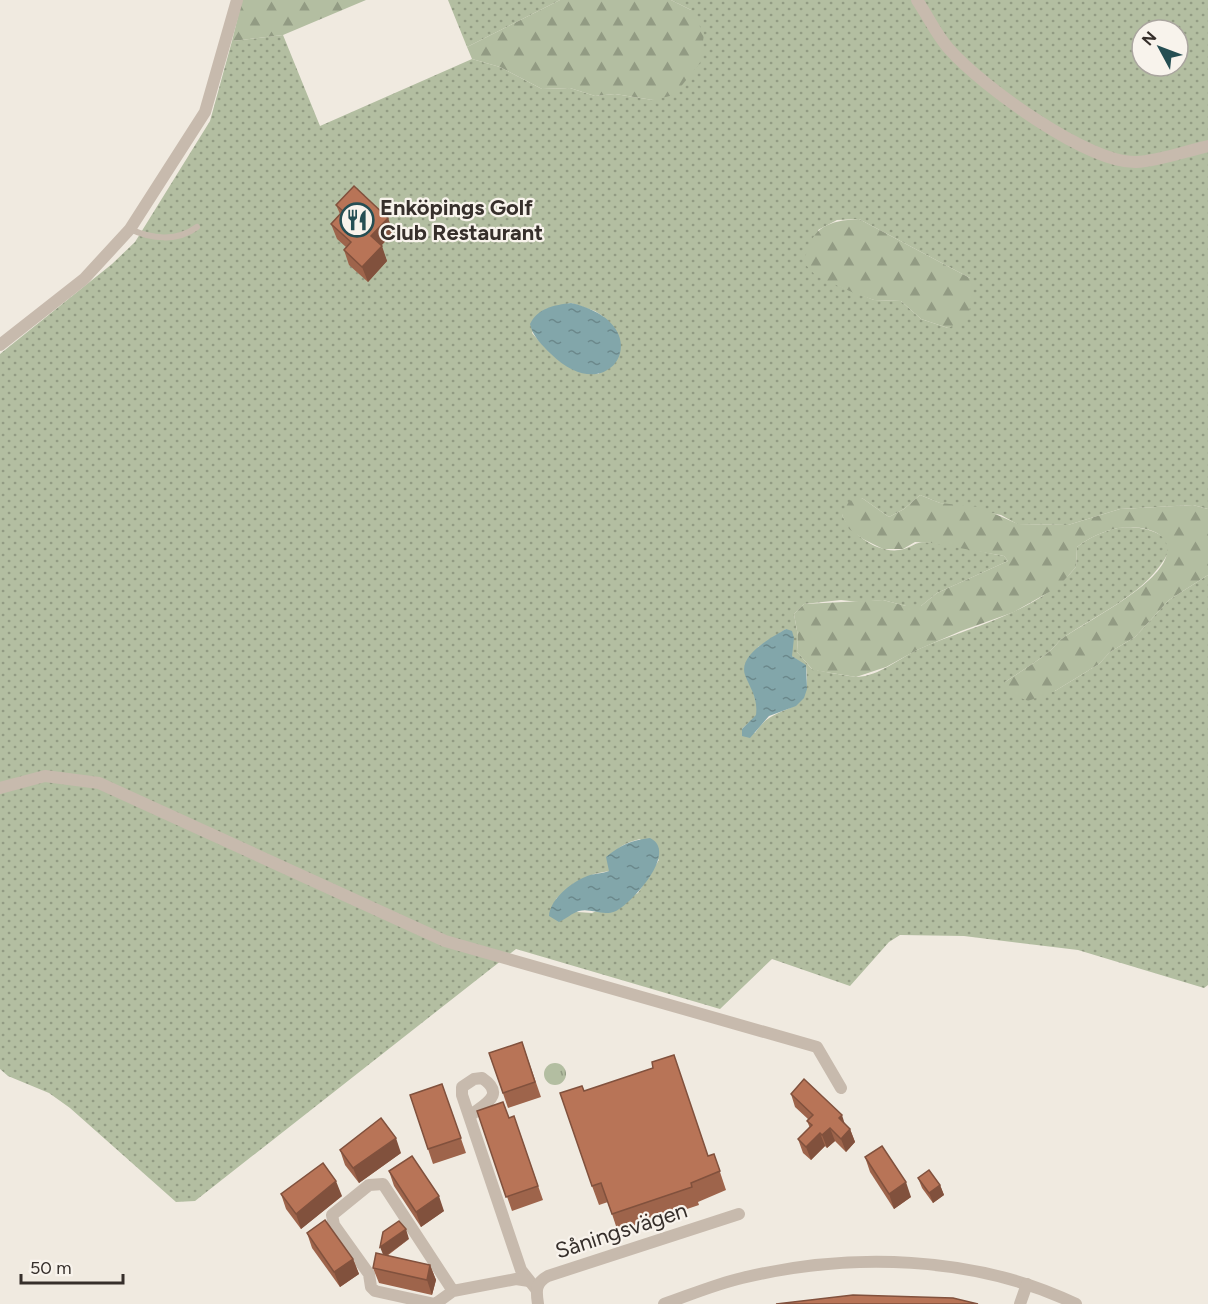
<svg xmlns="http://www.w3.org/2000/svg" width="1208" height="1304" viewBox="0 0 1208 1304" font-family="Figtree,sans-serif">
<defs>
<pattern id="grass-dots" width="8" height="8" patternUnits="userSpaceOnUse" patternTransform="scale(1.5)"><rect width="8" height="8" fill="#b3bea1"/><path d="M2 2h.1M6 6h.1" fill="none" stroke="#929b83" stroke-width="1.8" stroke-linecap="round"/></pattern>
<pattern id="forest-firs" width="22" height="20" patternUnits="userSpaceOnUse" patternTransform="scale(1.5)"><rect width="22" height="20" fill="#b3bea1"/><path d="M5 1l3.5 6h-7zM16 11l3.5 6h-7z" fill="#929b83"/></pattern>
<pattern id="park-tufts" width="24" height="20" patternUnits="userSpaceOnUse" patternTransform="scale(1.5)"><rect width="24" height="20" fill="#b3bea1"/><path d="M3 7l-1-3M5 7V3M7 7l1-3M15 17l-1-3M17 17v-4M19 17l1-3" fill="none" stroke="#929b83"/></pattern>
<pattern id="water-ripples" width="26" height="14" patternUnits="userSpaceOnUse" patternTransform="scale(1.5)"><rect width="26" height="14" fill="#82a6aa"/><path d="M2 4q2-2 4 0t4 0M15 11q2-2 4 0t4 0" fill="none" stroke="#6b888b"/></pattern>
</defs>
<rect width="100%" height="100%" fill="#f0eae0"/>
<g fill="url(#grass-dots)" fill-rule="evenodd">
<polygon points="448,0 560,0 467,47"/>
<path d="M 671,0 L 1208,0 L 1208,509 L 1193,505 L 1120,509 L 1068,525 L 1017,524 L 1001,515 L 940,503 L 920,495 L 904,509 L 889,517 L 862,498 L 842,515 C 852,535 880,556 904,549 C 919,544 915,541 935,543 C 958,545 981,552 1004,556 L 1008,561 L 937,593 L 921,606 L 906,606 L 883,600 L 859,602 L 841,600 L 804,604 L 794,614 L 798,636 L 797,652 C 802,657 807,664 812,669 C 814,670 853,677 857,677 C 879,676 900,658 919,649 C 971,626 1038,613 1076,567 L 1077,547 C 1088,538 1104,531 1118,528 C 1137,525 1183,532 1164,560 C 1140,597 1097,614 1063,638 C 1058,641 1055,647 1050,651 C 1036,662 1020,672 1005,682 L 1055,691 L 1099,664 L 1110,652 L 1135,637 L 1169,600 L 1208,575 L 1208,985 L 1204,988 L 1078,950 L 964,936 L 900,935 L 889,942 L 850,986 L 772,959 L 720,1009 L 516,949 L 195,1201 L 176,1202 L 70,1108 L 49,1093 L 8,1076 L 0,1069 L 0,354 L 112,264 L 135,242 L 210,121 L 232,41 L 283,35 L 320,126 L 472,59 L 500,67 L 542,89 L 570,88 L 595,96 L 615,94 L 653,100 L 691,10 ZM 1142,30 L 1178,30 L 1178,66 L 1142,66 ZM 859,219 L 970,278 L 948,328 L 921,319 L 901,301 L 874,300 L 837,285 L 818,230 L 837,220 ZM 571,303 L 595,311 L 604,317 L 599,374 C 568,374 551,354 532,333 L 546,309 ZM 786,629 L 792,656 L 806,666 C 813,722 777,698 755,733 L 742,729 L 757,715 L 757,705 L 752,685 L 758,647 ZM 640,839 L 659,860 L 638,893 L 592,913 L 577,912 L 556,899 L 573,884 L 594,874 L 609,871 C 612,850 620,844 640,839 Z"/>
</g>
<g fill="url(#forest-firs)">
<polygon points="242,0 366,0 283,35 232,41"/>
<polygon points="560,0 671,0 691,10 704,34 700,63 674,95 653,100 615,94 595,96 570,88 542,89 500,67 472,59 467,47"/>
<path d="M 859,219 L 970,278 L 973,298 L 966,320 L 948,328 L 921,319 L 901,301 L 874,300 L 854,293 L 816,276 L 804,263 C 811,228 825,221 859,219 Z"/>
<path d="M 920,495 L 940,503 L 979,507 L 1018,524 L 1068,525 L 1120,509 L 1193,505 L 1208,509 L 1208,575 L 1169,600 L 1135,637 L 1110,652 L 1099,664 L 1055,691 L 1028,701 L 1011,694 L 1005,682 C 1020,672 1036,662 1050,651 C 1055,647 1058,641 1063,638 C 1089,620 1156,587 1166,557 C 1175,529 1137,525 1118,528 C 1104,531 1088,538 1077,547 L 1076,567 L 1058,587 L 1014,612 L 961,631 L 917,650 L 886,667 L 856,677 L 813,670 L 797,652 L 798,636 L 794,614 L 804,604 L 883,600 L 906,606 L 921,606 L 937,593 L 1008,561 L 1004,556 L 932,543 L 915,542 L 903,549 L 883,549 L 863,539 L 849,529 L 842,515 L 849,501 L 862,498 L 889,517 L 904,509 Z"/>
</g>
<circle fill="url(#park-tufts)" cx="555" cy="1074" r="11"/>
<g fill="url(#water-ripples)">
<path d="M 571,303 C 663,324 611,414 551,354 C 542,345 533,337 530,324 C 538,308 554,305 571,303 Z"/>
<path d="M 786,629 L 792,631 L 794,638 L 792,656 L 806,665 L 807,689 L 804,698 L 796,706 L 769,716 L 750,738 L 742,736 L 742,729 L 756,715 C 758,698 751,690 745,675 C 738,655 772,637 786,629 Z"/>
<path d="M 650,838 C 679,852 632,903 616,911 C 602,917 592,908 579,911 C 572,913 566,919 559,922 L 549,916 C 550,900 570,883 585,877 C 593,873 601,874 609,871 L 606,857 C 621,845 631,840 650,838 Z"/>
</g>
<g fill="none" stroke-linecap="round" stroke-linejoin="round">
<path stroke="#c7baad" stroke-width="6" d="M 130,229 C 151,239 177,242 197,227"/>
<g stroke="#c7baad" stroke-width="12">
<path d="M 917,0 C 928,16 937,36 950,50 C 982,86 1087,163 1136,162 C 1159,161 1186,151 1208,146"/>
<polyline points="0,345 84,279 130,229 205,112 237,0"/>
<polyline points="0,788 45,776 99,783 445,941 817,1047 841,1088"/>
<path d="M 470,1116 C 484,1104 507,1095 482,1078 L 474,1079 L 462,1087 L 462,1095 L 521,1270 L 536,1289"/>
<polyline points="453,1291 435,1304 375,1291 371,1287 369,1274 334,1225 332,1215 369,1185 383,1184 453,1291 516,1279 529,1281"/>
<path d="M 538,1304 C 536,1291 535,1283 548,1276 L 739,1214"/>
<path d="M 664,1304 C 690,1295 716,1284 742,1278 C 850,1252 974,1255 1076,1304"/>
<polyline points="1020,1304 1027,1284"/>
</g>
</g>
<g fill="#9e644b">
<polygon points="336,205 388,218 393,233 381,246 387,261 368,282 349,265 344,250 346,247 337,239 331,224 340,214"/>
<polygon points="522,1042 541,1097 508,1108 489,1053"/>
<polygon points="442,1084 466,1153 433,1164 410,1095"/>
<polygon points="584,1091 708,1156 714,1154 726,1190 698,1202 699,1205 618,1232 608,1202 599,1205 592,1186"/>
<polygon points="791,1094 845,1124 850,1129 855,1142 846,1152 835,1141 827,1148 825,1146 811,1160 803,1153 798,1139 810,1128 807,1121 808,1119 795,1107"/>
<polygon points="477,1111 509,1118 514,1116 543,1200 512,1211"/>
<polygon points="340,1150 401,1153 359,1183 345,1165"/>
<polygon points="865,1157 911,1197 894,1209 870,1172"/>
<polygon points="389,1171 444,1211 421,1227 394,1186"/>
<polygon points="918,1178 940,1185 944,1195 933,1203 922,1188"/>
<polygon points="281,1194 342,1196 301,1229 286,1209"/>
<polygon points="307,1233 353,1259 359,1274 340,1287 312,1248"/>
<polygon points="409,1239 387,1256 430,1265 436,1280 432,1295 379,1283 373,1268 383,1255"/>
</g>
<g fill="#81513d">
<polygon points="388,218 393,233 376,251 371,236"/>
<polygon points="382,246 387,261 368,282 362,267"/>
<polygon points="842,1115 846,1128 839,1118"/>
<polygon points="830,1128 835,1141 827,1148 822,1135"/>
<polygon points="850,1129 855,1142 846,1152 841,1139"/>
<polygon points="820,1133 825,1146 811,1160 806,1147"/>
<polygon points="396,1138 401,1153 359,1183 353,1168"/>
<polygon points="336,1181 342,1196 301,1229 296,1214"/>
<polygon points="906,1182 911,1197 894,1209 889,1194"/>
<polygon points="940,1185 944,1195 933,1203 929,1193"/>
<polygon points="439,1196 444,1211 421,1227 416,1212"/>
<polygon points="406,1229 409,1239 384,1257 380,1247"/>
<polygon points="353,1259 359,1274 340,1287 334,1272"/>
<polygon points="430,1265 436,1280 432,1295 427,1280"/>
</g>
<g fill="#b87457" stroke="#81513d" stroke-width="1.5">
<polygon points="354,186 388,218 371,236 382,246 362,267 344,250 351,242 331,224 343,211 336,205"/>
<polygon points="522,1042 535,1082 503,1093 489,1053"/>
<polygon points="674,1055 708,1156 714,1154 720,1171 691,1183 692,1187 612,1214 601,1183 592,1186 560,1093 582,1086 584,1091 653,1068 652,1062"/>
<polygon points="804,1079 842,1115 839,1118 850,1129 841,1139 830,1128 822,1135 820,1133 806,1147 798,1139 812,1125 807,1121 813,1115 791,1094"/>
<polygon points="442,1084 461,1138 428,1149 410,1095"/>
<polygon points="503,1102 509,1118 514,1116 538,1186 506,1197 477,1111"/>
<polygon points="381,1118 396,1138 353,1168 340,1150"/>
<polygon points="882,1146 906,1182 889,1194 865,1157"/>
<polygon points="412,1156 439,1196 416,1212 389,1171"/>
<polygon points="323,1163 336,1181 296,1214 281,1194"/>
<polygon points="929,1170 940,1185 929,1193 918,1178"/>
<polygon points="325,1220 353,1259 334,1272 307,1233"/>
<polygon points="399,1221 406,1229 380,1247 383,1232"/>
<polygon points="376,1253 430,1265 427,1280 373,1268"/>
<polygon points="853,1295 953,1298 978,1304 776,1304"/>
</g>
<defs>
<g id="restaurant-ring" transform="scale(1.725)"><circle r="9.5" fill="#f8f3ec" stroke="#254e53" stroke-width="1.5"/><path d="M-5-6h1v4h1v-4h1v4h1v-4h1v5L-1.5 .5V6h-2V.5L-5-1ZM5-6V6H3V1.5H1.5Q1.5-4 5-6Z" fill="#254e53"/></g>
</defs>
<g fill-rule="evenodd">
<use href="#restaurant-ring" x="357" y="220"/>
</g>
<g text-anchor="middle" stroke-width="4.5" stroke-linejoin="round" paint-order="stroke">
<g font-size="22" font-weight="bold" fill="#362f2b" stroke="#f8f3ec" text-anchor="start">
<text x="380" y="215">Enköpings Golf<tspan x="380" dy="25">Club Restaurant</tspan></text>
</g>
<g font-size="22" fill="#362f2b" stroke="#f8f3ec">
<text transform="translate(621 1230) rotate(-18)" y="8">Såningsvägen</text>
</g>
</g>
<g transform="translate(1160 48) rotate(311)"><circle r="28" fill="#f8f3ec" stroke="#aaa59f" stroke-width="1.5"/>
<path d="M0-4.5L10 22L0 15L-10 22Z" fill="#254e53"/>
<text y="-9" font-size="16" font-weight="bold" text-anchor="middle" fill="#362f2b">N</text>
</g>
<path d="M21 1274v9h102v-9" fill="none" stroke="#362f2b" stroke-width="3"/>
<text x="30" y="1274" font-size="18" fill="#362f2b" stroke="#f8f3ec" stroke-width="4.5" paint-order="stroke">50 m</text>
</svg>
